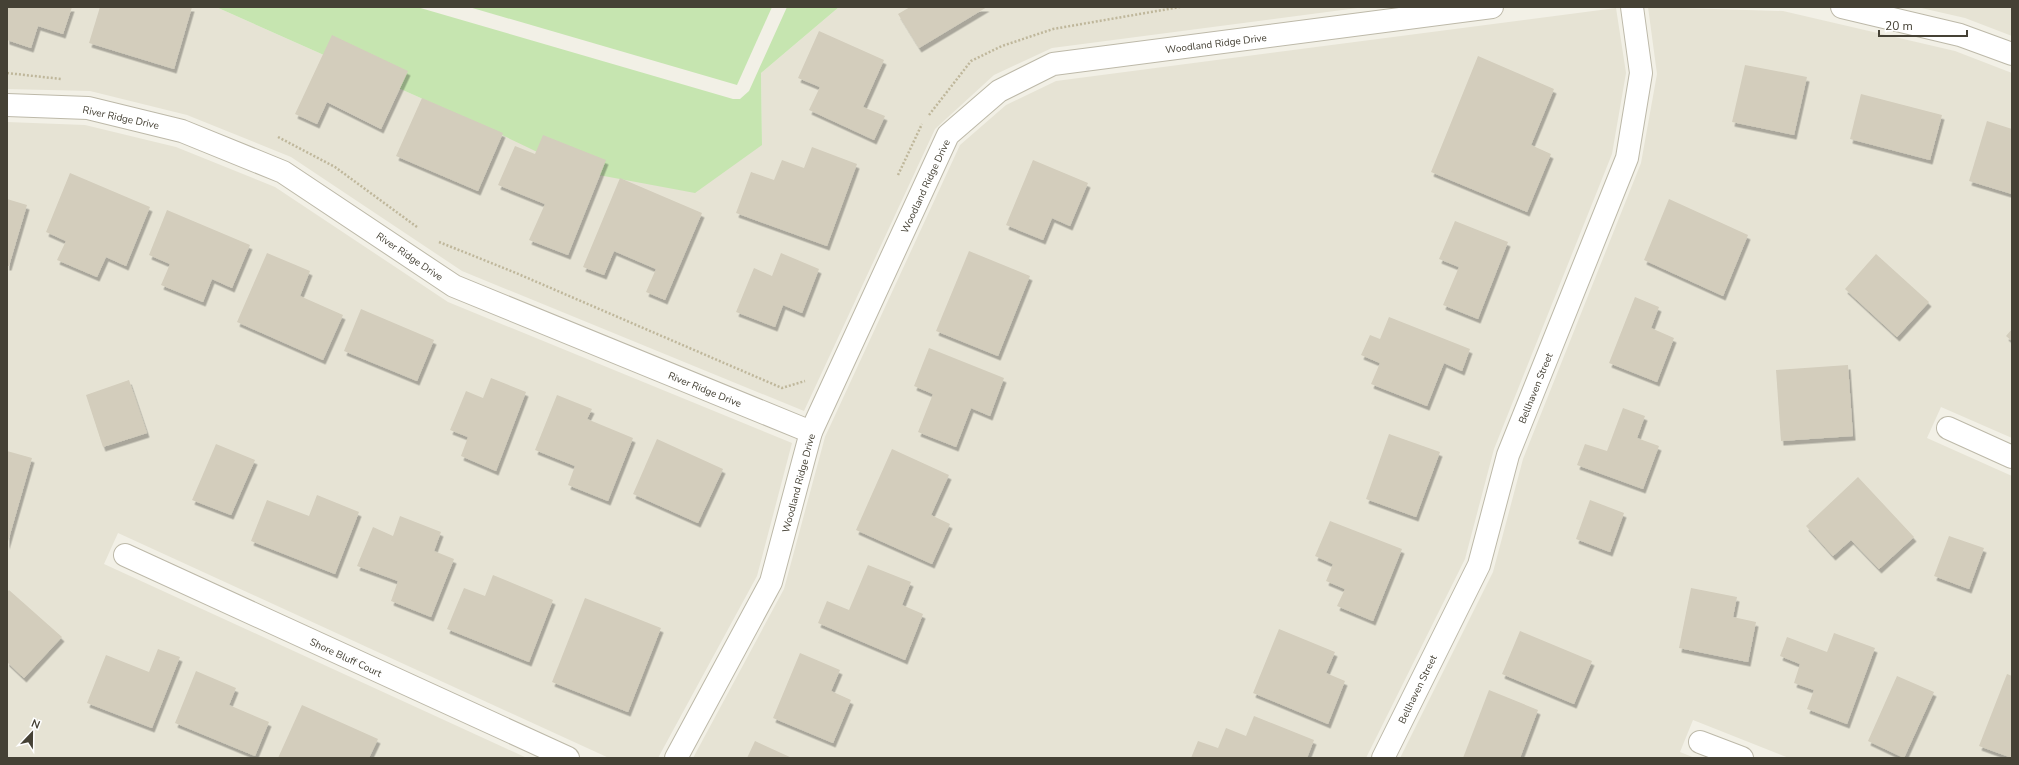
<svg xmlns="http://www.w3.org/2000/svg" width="2019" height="765" viewBox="0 0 2019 765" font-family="'Nunito Sans',sans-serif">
<defs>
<filter id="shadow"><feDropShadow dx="2.5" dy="4.5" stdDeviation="0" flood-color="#0004"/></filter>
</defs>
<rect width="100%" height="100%" fill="#f2f0e6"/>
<g fill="#e6e3d4">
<polygon points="7,7 216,7 477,123 762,145 761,73 839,7 1365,7 1052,48 994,75 935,129 804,411 462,271 291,157 187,115 90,91 7,89"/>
<polygon points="1648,7 1783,11 1955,51 2012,73 2012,438 1941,407 1927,438 2012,476 2012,758 1789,758 1693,720 1680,752 1695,758 1400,758 1493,572 1523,459 1641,163 1657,74"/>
<polygon points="1917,7 2012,7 2012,36 1965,18"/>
<polygon points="1616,8 1626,73 1612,154 1494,449 1465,559 1366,758 693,758 784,589 825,437 960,145 1006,105 1056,81"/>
<polygon points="7,122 85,125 176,147 275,187 448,302 792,443 757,576 658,758 609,758 118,533 104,564 527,758 7,758"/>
</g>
<g fill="#c6e5b0">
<polygon points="216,7 417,7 733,99 740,99 749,91 787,7 839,7 761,73 762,145 695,193 577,171 477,123"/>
<polygon points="469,7 772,7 737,85"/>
</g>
<g fill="#d3cdbc" filter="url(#shadow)">
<polygon points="7,7 72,7 63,34 38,26 31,48 7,40"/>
<polygon points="100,7 192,7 174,69 89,43"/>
<polygon points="910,7 987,7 919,48 898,14"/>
<polygon points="819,31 884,60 863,107 885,116 874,140 809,110 820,87 798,78"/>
<polygon points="332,35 408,71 381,129 327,102 317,124 295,114"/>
<polygon points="1478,56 1554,89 1531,145 1551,154 1527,212 1431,172"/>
<polygon points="1745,65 1807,77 1794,135 1732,122"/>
<polygon points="1861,94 1942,115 1930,160 1850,139"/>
<polygon points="422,98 503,133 478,191 396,156"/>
<polygon points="1987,121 2012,129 2012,194 1969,181"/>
<polygon points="543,135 606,160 568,255 529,240 545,204 498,185 515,146 535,154"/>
<polygon points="812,147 857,164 827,246 736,213 751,172 774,180 782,160 804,168"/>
<polygon points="1033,160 1088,183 1070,226 1052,218 1043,240 1006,225"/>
<polygon points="70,173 150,207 126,266 106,257 97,277 57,260 66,241 46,232"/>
<polygon points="620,178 702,213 665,300 646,292 656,269 614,251 604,275 583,267"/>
<polygon points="7,199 27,205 9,266 7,266"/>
<polygon points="1669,199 1748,235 1723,296 1644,260"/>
<polygon points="167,210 250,245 232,288 212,279 203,302 161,285 170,264 149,255"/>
<polygon points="1455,221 1508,242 1478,319 1443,305 1459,267 1439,259"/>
<polygon points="969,251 1030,276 998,356 936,331"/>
<polygon points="267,253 310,271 300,296 343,315 323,360 237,322"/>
<polygon points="781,253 819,269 802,313 783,305 775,327 736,312 754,268 772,276"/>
<polygon points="1876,254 1929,302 1897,337 1845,289"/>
<polygon points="1635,297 1659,307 1651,328 1674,338 1657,382 1609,363"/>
<polygon points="361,309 434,340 417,381 344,351"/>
<polygon points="1389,317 1470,349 1462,371 1444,363 1427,406 1371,384 1380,363 1361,355 1370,335 1380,339"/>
<polygon points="2012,329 2012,341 2006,336"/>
<polygon points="929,348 1004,378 990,416 971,408 956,447 918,432 933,394 914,386"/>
<polygon points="1848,365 1853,436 1781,441 1776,370"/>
<polygon points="491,378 526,392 496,471 461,456 468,437 450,430 466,391 483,398"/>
<polygon points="129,380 147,433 103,447 86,395"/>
<polygon points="557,395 592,409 587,419 633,438 608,501 568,485 575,466 535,450"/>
<polygon points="1623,408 1645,416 1637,438 1659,446 1643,489 1577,465 1585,444 1607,451"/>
<polygon points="1389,434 1440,452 1416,517 1366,499"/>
<polygon points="657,439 723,469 698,523 633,494"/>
<polygon points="216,444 255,460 231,515 192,500"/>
<polygon points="892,449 949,475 931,515 950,524 932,564 856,530"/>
<polygon points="7,451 32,458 7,545"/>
<polygon points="1858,477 1914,537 1879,569 1851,540 1833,556 1806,526"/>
<polygon points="317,495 359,512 335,574 251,541 267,500 309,516"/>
<polygon points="1590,500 1624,513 1610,552 1576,539"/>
<polygon points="400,516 441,532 434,551 454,559 431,617 391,601 398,581 357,566 373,527 393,536"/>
<polygon points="1330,521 1402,549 1373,621 1337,606 1345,589 1326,581 1333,564 1315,556"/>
<polygon points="1949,536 1984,548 1969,589 1934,576"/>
<polygon points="868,565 911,582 902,605 923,614 905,660 818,623 827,601 849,610"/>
<polygon points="493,575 553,600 529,662 447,629 464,588 485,596"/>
<polygon points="1691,588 1737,597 1733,617 1756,622 1748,662 1679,648"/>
<polygon points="9,590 62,637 24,678 7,662 7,592"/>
<polygon points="585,598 661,628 628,712 552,682"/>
<polygon points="1279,629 1335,652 1326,673 1345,681 1328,724 1253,693"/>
<polygon points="1520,631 1592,661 1574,704 1502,674"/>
<polygon points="1834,633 1875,648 1847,724 1807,709 1814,690 1794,683 1800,664 1780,656 1787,637 1827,652"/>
<polygon points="158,649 180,657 152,728 87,703 106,655 149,672"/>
<polygon points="800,653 840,670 831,691 851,700 833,743 773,718"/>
<polygon points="196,671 236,688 229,705 269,722 255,756 175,723"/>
<polygon points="2007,674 2012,676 2012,758 1979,746"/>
<polygon points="1897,676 1934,692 1904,758 1868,741"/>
<polygon points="1489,690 1538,710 1520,758 1463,758"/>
<polygon points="302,705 378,739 369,758 278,758"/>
<polygon points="1254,716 1314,740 1307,758 1191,758 1198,741 1218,748 1226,728 1246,736"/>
<polygon points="755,741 792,758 747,758"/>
</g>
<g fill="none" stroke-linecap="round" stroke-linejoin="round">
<g stroke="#bdb9a9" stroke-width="24">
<g id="minor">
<polyline points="1842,7 1960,35 2012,54"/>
<polyline points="7,105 88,108 182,131 283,172 454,286 811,432"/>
<polyline points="1948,428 2012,457"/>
<polyline points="125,555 568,758"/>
<polyline points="1700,742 1742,758"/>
<polyline points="676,758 771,582 811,432 948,135 999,91 1053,64 1492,7"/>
<polyline points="1383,758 1479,565 1508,455 1627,158 1641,73 1632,7"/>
</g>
</g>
<g stroke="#bfb79b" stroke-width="2.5" stroke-dasharray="2 2" stroke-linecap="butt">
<polyline points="7,73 61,79"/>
<polyline points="929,115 971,61 1002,46 1053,29 1180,7"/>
<polyline points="278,137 335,167 417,227"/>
<polyline points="898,175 922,124"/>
<polyline points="439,242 516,273 782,388 805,381"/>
</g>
<use href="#minor" stroke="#fff" stroke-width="22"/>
</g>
<g text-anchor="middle" stroke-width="4" stroke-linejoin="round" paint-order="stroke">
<g font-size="10" fill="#454135" stroke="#fff">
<text transform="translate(1216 43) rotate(-7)" y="4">Woodland Ridge Drive</text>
<text transform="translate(121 117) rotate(12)" y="4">River Ridge Drive</text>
<text transform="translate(925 186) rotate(-65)" y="4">Woodland Ridge Drive</text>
<text transform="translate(410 256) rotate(34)" y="4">River Ridge Drive</text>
<text transform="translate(1535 388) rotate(-68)" y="4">Bellhaven Street</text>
<text transform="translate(705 389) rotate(22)" y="4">River Ridge Drive</text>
<text transform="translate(798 483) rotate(-75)" y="4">Woodland Ridge Drive</text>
<text transform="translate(346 657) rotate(25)" y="4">Shore Bluff Court</text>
<text transform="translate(1417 689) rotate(-64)" y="4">Bellhaven Street</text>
</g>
</g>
<rect width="2019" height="765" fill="none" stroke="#454135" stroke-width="16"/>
<g transform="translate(32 733) rotate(22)" stroke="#ffffff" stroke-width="3" paint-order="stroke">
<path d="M0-3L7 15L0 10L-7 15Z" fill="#454135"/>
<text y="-6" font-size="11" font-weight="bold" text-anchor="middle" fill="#454135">N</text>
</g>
<path d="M1879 30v6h88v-6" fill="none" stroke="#454135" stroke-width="2"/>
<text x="1885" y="30" font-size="12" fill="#454135" stroke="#ffffff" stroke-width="3" paint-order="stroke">20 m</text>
</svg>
